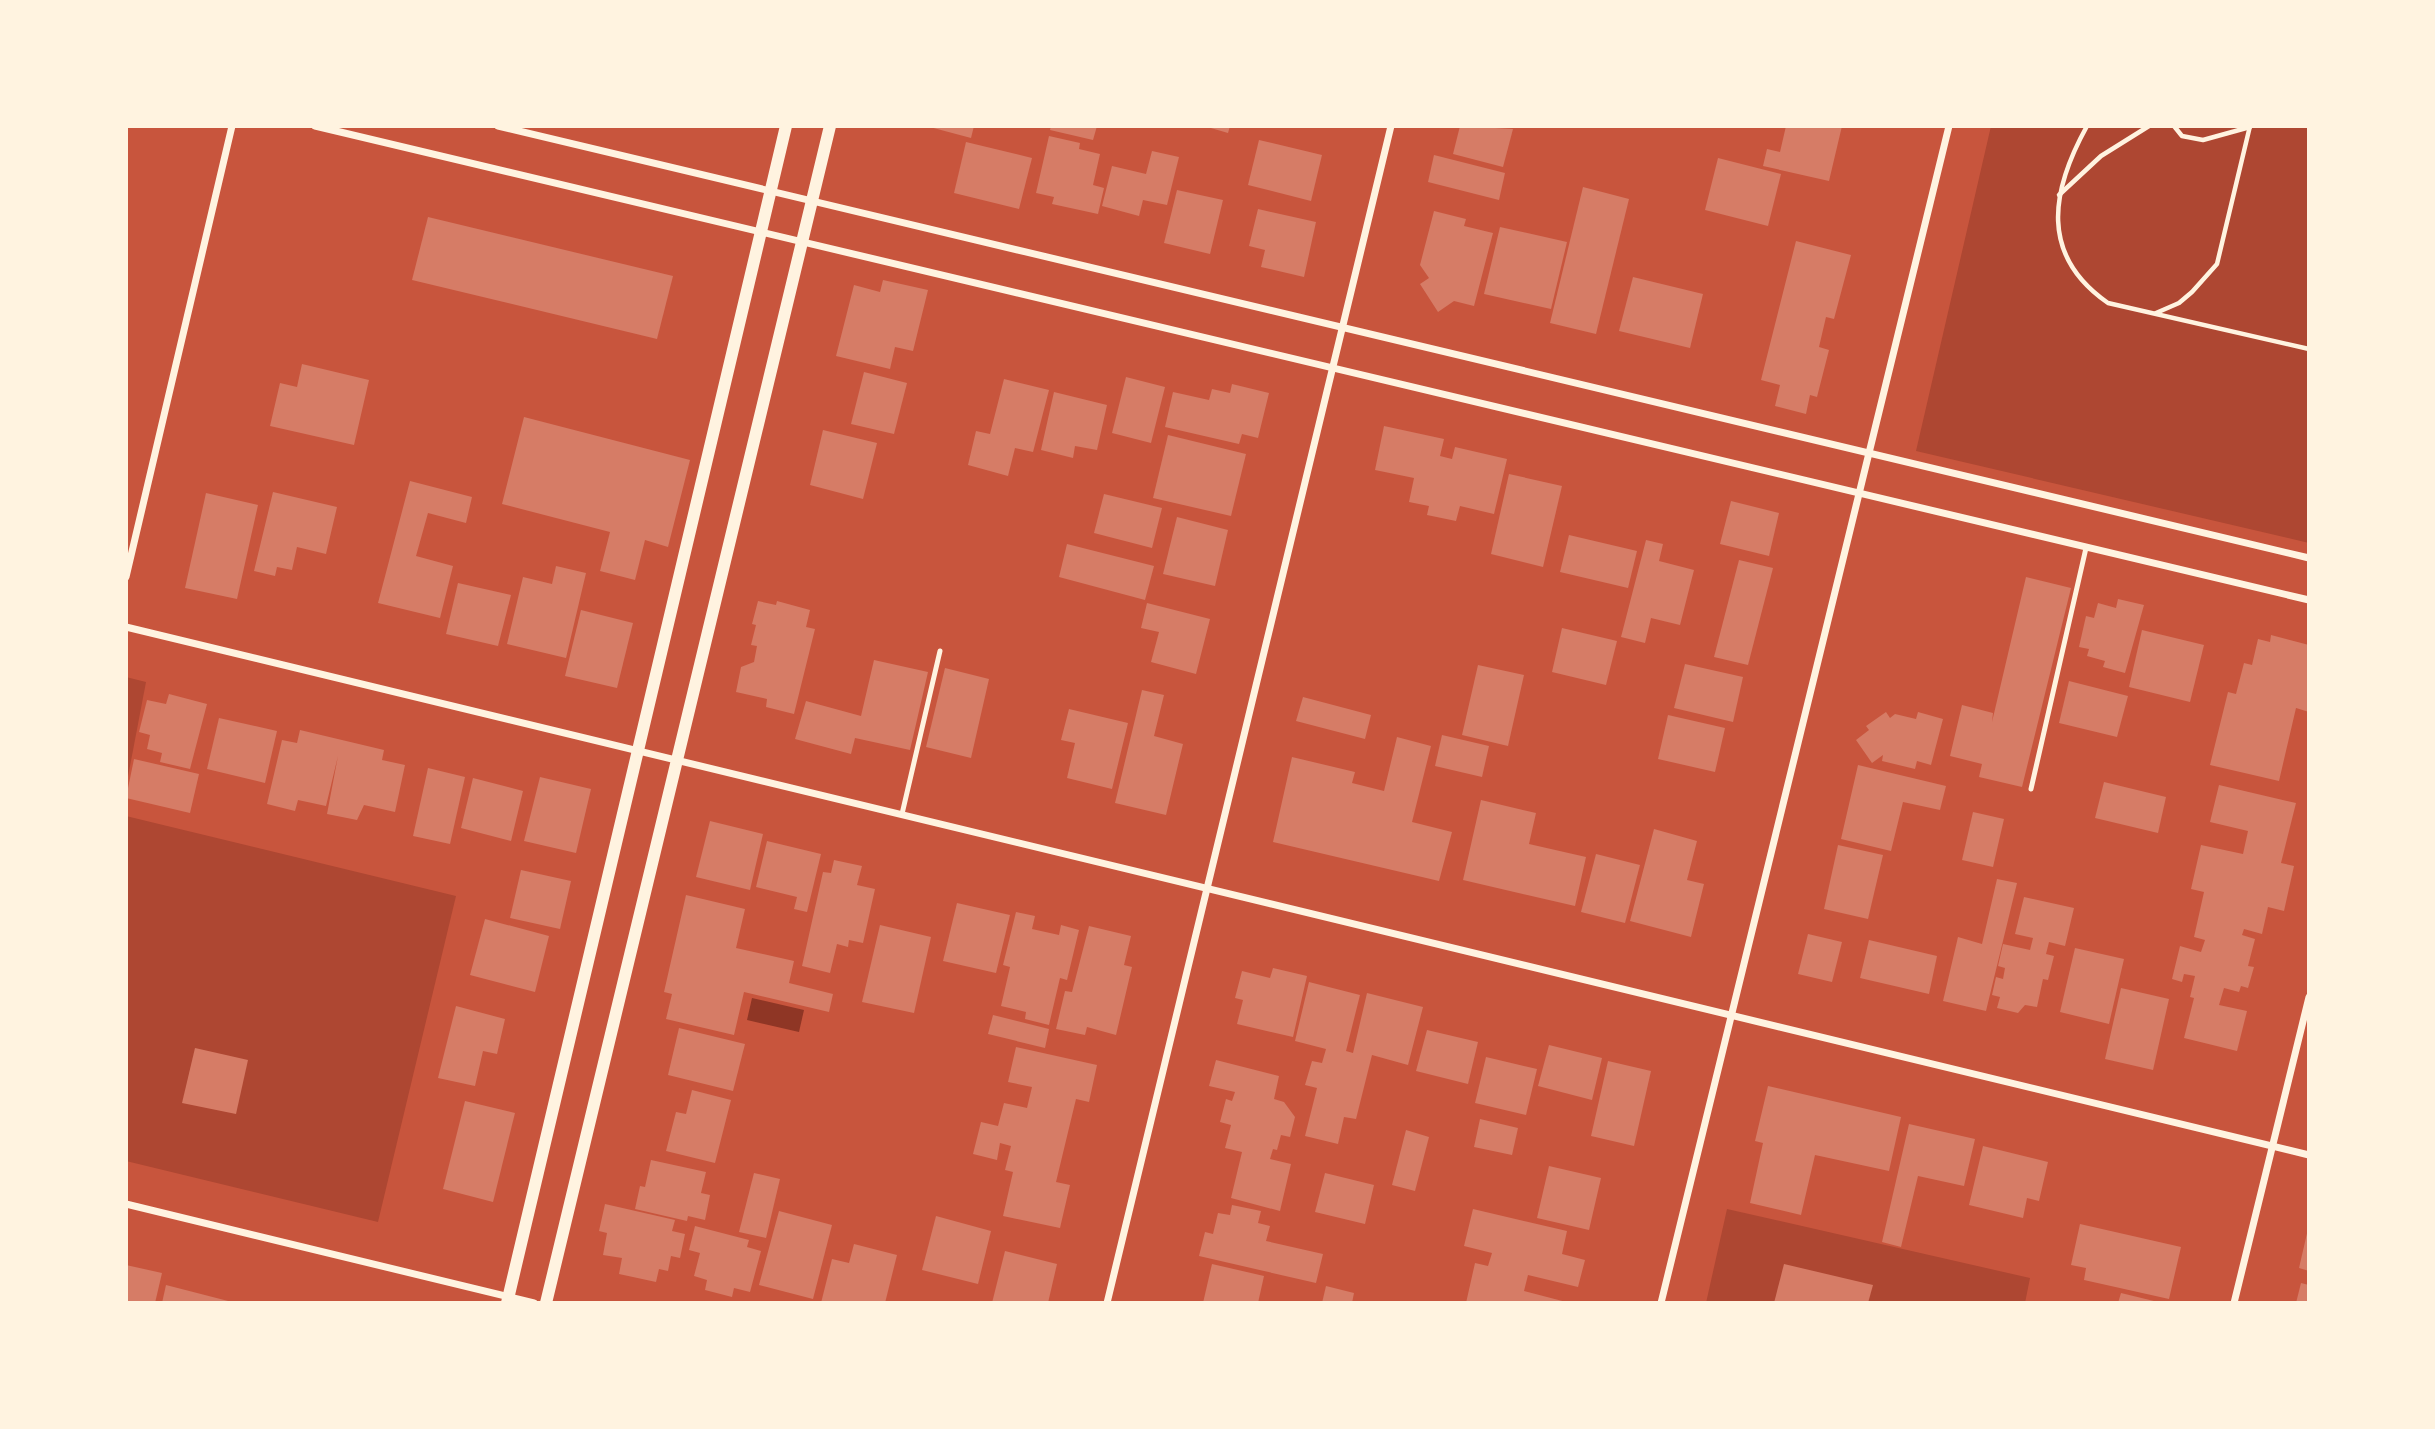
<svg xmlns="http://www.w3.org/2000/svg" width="2435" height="1429" viewBox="0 0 2435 1429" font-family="'Zilla Slab',serif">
<rect width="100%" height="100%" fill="#c8553d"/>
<g fill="#ae4732">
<polygon points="1991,126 2309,126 2309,543 1916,451"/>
<polygon points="126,677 146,682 126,787"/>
<polygon points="126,816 456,896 378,1222 126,1161"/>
<polygon points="1727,1209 2030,1278 2025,1303 1706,1303"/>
</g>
<polygon fill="#8f3625" points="752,998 804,1010 799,1032 747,1020"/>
<g fill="#d67c66">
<polygon points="926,126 974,126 971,138"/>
<polygon points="1051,126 1097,126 1093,140 1050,130"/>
<polygon points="1204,126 1230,126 1228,133"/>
<polygon points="1460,126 1513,129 1503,167 1453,154"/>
<polygon points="1786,126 1842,126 1829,181 1763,166 1767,149 1780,152"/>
<polygon points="1049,136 1080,143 1079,149 1100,154 1093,185 1104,188 1098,214 1052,204 1054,197 1036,193"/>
<polygon points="1259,140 1322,155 1311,201 1248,185"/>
<polygon points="966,142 1032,158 1019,209 954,193"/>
<polygon points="1152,151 1179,157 1167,205 1143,200 1139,216 1102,206 1112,166 1146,174"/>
<polygon points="1434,155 1505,173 1499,200 1428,182"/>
<polygon points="1718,158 1781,174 1768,226 1705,210"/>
<polygon points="1583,187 1629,199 1596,334 1550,323"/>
<polygon points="1177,190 1223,200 1210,254 1164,243"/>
<polygon points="1258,209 1316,222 1304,277 1261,267 1265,250 1249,246"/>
<polygon points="1434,211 1466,219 1464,226 1493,233 1474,306 1454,301 1438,312 1420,284 1429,278 1420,265"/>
<polygon points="428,217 673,276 657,339 412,280"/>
<polygon points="1500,227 1567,242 1551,309 1484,294"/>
<polygon points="1796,241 1851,255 1834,319 1826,317 1819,347 1829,350 1817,397 1810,395 1806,414 1775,406 1780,385 1761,380"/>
<polygon points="1633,277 1703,294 1690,348 1619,331"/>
<polygon points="883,280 928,290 913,351 895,347 890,369 836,356 854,285 880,292"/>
<polygon points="302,364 369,380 354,445 270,426 280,383 297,387"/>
<polygon points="864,372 907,383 894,434 851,424"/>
<polygon points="1126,377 1165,387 1151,443 1112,433"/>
<polygon points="1004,379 1049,390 1033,452 1015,448 1008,476 968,465 976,431 990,434"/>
<polygon points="1232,384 1269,393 1258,438 1242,434 1239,444 1165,427 1173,392 1209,400 1212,389 1230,393"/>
<polygon points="1054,392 1107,405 1097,450 1075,446 1073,458 1041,450"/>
<polygon points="524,417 690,460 668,547 645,540 635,580 600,571 610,532 502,504"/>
<polygon points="1384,426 1444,439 1440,456 1452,459 1455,447 1507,459 1494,514 1460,506 1456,521 1427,515 1429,506 1409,502 1414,478 1375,470"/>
<polygon points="823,430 877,443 863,499 810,485"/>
<polygon points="1168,435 1246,454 1231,516 1153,498"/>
<polygon points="1509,474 1562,486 1543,567 1491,554"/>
<polygon points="410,481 472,497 466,523 428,513 416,556 453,566 440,618 378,603"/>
<polygon points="273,492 337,507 326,554 297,547 292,570 277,567 275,576 254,571"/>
<polygon points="206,493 258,505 237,599 185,588"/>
<polygon points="1104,494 1162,508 1152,548 1094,533"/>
<polygon points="1731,501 1779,513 1769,556 1720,544"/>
<polygon points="1177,517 1228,530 1215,586 1163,574"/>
<polygon points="1569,535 1637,551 1628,588 1560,572"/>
<polygon points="1646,540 1663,544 1659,561 1694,570 1680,625 1651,618 1645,643 1621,637"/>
<polygon points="1067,544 1154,566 1145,600 1059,577"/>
<polygon points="1739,560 1773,568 1748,665 1714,657"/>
<polygon points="556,566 586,573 566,658 507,644 523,577 552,584"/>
<polygon points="2026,577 2071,588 2022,787 1979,777 1982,764 1950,756 1962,705 1993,713 1992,722"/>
<polygon points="458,583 511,595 498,646 446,634"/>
<polygon points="2118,599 2144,605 2125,673 2103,667 2105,661 2087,656 2089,649 2079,647 2086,616 2094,618 2098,603 2116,608"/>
<polygon points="758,601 776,605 777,601 810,610 806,627 815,629 794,714 766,707 767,699 736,692 741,667 754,662 757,646 751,645 756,625 752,624"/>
<polygon points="1147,603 1210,619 1196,674 1151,662 1159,632 1141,628"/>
<polygon points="581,610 633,623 617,688 565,676"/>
<polygon points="1562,628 1617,641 1606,685 1552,672"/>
<polygon points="2142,630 2204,645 2190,702 2129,687"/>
<polygon points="2271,635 2309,645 2309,712 2296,708 2279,781 2210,765 2228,692 2236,694 2244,663 2252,665 2258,639 2270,642"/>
<polygon points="874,660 928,672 910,750 855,738 851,754 795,739 806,701 861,716"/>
<polygon points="1685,664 1743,677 1733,722 1674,708"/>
<polygon points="1478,665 1524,675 1508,746 1462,735"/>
<polygon points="945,668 989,679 971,758 926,747"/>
<polygon points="2069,681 2128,696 2117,737 2059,723"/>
<polygon points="1142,690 1164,695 1154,736 1183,744 1166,815 1115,803"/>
<polygon points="169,694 207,704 190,769 160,762 162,753 147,749 150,735 139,732 147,700 166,704"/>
<polygon points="1303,697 1371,715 1365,739 1296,721"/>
<polygon points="1069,709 1128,723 1112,789 1067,778 1075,743 1061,740"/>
<polygon points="1886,712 1890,718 1895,714 1916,719 1918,712 1943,719 1931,765 1917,761 1915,769 1882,761 1883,755 1872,763 1856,740 1869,730 1866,726"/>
<polygon points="1668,715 1725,728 1715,772 1658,759"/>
<polygon points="219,718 277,731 265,783 207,769"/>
<polygon points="300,730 384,750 382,760 405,765 395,812 364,805 357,820 327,814 338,756 326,806 298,800 295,811 267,804 282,740 297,743"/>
<polygon points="1442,735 1489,746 1482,777 1435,766"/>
<polygon points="1397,737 1431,746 1412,822 1452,832 1439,881 1273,842 1292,757 1355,772 1352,783 1384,791"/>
<polygon points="134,759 199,774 190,813 126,798"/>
<polygon points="1858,765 1946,786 1940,810 1903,802 1891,851 1841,839"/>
<polygon points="428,768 465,777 450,844 413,836"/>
<polygon points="540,777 591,789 576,853 524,841"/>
<polygon points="473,778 523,791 511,841 461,828"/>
<polygon points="2104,782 2166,797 2158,833 2095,818"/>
<polygon points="2219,785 2296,803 2281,863 2294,866 2284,911 2268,907 2262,934 2244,929 2242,935 2255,939 2248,966 2254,967 2248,988 2241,986 2239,992 2224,988 2219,1005 2247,1011 2237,1051 2184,1038 2194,998 2190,997 2195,976 2184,974 2182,982 2172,979 2180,946 2201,952 2205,940 2194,937 2204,892 2191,889 2201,845 2243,854 2248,831 2210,822"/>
<polygon points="1481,800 1536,813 1529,844 1586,857 1575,906 1463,880"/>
<polygon points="1973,812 2004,819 1993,867 1962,860"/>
<polygon points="710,821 763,834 750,890 696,877"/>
<polygon points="1654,829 1697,841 1687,880 1704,884 1691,937 1630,921"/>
<polygon points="767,841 821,854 807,912 794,909 797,897 756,887"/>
<polygon points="1838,845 1883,855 1868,919 1824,909"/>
<polygon points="1596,854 1640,865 1625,923 1581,912"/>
<polygon points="834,860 862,866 857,885 875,889 863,943 849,940 848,947 837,944 830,973 802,966 823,872 831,873"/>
<polygon points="521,870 571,881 560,929 510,918"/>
<polygon points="1997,879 2017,883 1986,1011 1943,1001 1958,937 1982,944"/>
<polygon points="686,895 745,909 736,948 794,961 789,983 833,994 829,1012 744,992 734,1035 666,1019 672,994 664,992"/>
<polygon points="2024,897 2074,908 2065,946 2049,942 2046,954 2054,956 2048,980 2043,979 2037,1007 2025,1005 2018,1013 1997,1008 2000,997 1992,995 1996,977 2003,979 2005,968 1998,966 2003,944 2030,950 2033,938 2015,934"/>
<polygon points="957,903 1010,915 996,973 943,961"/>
<polygon points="1016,912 1035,916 1032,929 1059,935 1061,925 1079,930 1067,980 1060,978 1049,1025 1025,1019 1026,1012 1001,1006 1010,967 1003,965"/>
<polygon points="485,919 549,936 535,992 470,975"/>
<polygon points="880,925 931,937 914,1013 862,1002"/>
<polygon points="1089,926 1131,936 1124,965 1132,967 1116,1035 1087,1027 1085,1035 1056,1029 1065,991 1072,992"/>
<polygon points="1808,934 1842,942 1832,982 1798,974"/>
<polygon points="1869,940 1937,956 1929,994 1860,978"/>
<polygon points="2075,948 2124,959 2109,1024 2060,1012"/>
<polygon points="1273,968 1307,976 1293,1037 1237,1024 1243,1000 1235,998 1242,971 1270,978"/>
<polygon points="1309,982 1360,995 1346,1051 1353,1053 1367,993 1423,1007 1408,1065 1372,1055 1356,1119 1344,1117 1338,1144 1305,1136 1317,1088 1305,1085 1312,1061 1322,1063 1326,1049 1295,1041"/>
<polygon points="2121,988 2169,999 2153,1070 2105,1059"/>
<polygon points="456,1006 505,1019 497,1054 483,1051 475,1086 438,1078"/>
<polygon points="993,1015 1049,1029 1045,1048 988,1034"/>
<polygon points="679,1028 745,1044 733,1091 668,1075"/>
<polygon points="1427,1030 1478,1042 1468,1084 1416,1071"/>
<polygon points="1549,1045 1602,1058 1592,1100 1538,1086"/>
<polygon points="1016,1047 1097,1065 1089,1102 1076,1099 1056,1182 1070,1185 1060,1228 1003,1216 1013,1172 1005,1170 1011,1146 1000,1143 997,1160 973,1154 981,1122 998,1126 1004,1103 1027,1108 1032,1087 1008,1082"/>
<polygon points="195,1048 248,1060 236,1114 182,1103"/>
<polygon points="1486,1057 1537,1069 1526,1115 1475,1103"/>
<polygon points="1216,1060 1279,1076 1274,1099 1284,1102 1295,1117 1290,1137 1281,1135 1277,1150 1273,1149 1270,1159 1291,1164 1280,1211 1231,1198 1242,1152 1225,1148 1231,1125 1220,1122 1226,1099 1232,1101 1235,1092 1209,1086"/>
<polygon points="1608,1061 1651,1071 1634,1146 1591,1136"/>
<polygon points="1768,1086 1901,1117 1889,1171 1815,1155 1801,1215 1750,1203 1763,1143 1755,1141"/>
<polygon points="692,1090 731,1100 715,1163 666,1151 676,1112 686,1114"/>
<polygon points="465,1101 515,1113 493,1202 443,1189"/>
<polygon points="1480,1119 1518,1128 1512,1155 1474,1147"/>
<polygon points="1909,1124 1975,1139 1964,1186 1918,1176 1901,1247 1882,1242"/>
<polygon points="1406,1130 1429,1137 1415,1191 1392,1185"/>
<polygon points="1983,1146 2048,1162 2039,1201 2027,1198 2023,1218 1969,1205"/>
<polygon points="651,1160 706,1172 701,1193 710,1195 705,1220 688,1216 687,1221 635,1209 640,1186 645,1187"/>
<polygon points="1549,1166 1601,1178 1589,1230 1537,1218"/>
<polygon points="754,1173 780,1179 766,1238 739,1232"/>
<polygon points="1325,1173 1374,1185 1365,1224 1315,1212"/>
<polygon points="605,1204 675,1220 672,1231 685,1234 680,1258 671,1256 668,1271 659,1269 656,1282 619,1274 622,1258 603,1255 607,1233 599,1231"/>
<polygon points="1232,1205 1261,1211 1258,1223 1270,1226 1266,1241 1323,1254 1316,1283 1199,1256 1205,1232 1213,1234 1218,1213 1230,1215"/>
<polygon points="1473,1209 1567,1231 1562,1254 1585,1260 1578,1287 1528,1275 1524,1291 1570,1303 1466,1303 1475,1263 1488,1266 1492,1253 1464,1246"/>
<polygon points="779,1211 832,1225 813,1299 759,1285"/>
<polygon points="936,1216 991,1231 978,1284 922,1270"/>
<polygon points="2080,1224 2181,1247 2169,1299 2084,1280 2086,1268 2071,1265"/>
<polygon points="695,1226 749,1240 747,1247 761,1251 750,1292 734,1288 732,1297 705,1290 707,1280 694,1276 700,1253 689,1250"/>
<polygon points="2308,1229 2309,1230 2309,1271 2299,1268"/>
<polygon points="854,1244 897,1255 885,1303 821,1303 832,1259 849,1263"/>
<polygon points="1005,1251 1057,1264 1048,1303 992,1303"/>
<polygon points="1212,1264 1264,1276 1258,1303 1203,1303"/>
<polygon points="1784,1264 1873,1285 1868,1303 1774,1303"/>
<polygon points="126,1265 162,1273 155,1303 126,1303"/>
<polygon points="2301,1283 2309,1285 2309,1303 2296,1303"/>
<polygon points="166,1285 232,1302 232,1303 162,1303"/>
<polygon points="1326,1286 1354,1293 1352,1303 1322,1303"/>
<polygon points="2121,1293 2158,1302 2158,1303 2118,1303"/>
</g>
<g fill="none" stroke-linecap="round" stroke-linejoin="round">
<g stroke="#fff3e0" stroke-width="4.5">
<path d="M 2087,126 C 2051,191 2039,255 2108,303 L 2309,349"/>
<polyline points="2174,126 2182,136 2203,140 2250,127"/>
<polyline points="2059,195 2101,156 2149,126"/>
<polyline points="2156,313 2179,303 2192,292 2217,264 2250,126"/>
</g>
<g stroke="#fff3e0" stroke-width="5">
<polyline points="2031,789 2086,548"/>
<polyline points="902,814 940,651"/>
</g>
<g stroke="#fff3e0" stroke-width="7">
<polyline points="315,126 2309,600"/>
<polyline points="498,126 2309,558"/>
<polyline points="126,577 232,126"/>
<polyline points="126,627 2309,1155"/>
<polyline points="126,1204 534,1303"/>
<polyline points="1107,1303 1391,126"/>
<polyline points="1661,1303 1949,126"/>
<polyline points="2234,1303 2309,997"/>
</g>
<g stroke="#fff3e0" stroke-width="12">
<polyline points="507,1303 786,126"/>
<polyline points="546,1303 830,126"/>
</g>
</g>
<rect width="2435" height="1429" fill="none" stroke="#fff3e0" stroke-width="256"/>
</svg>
